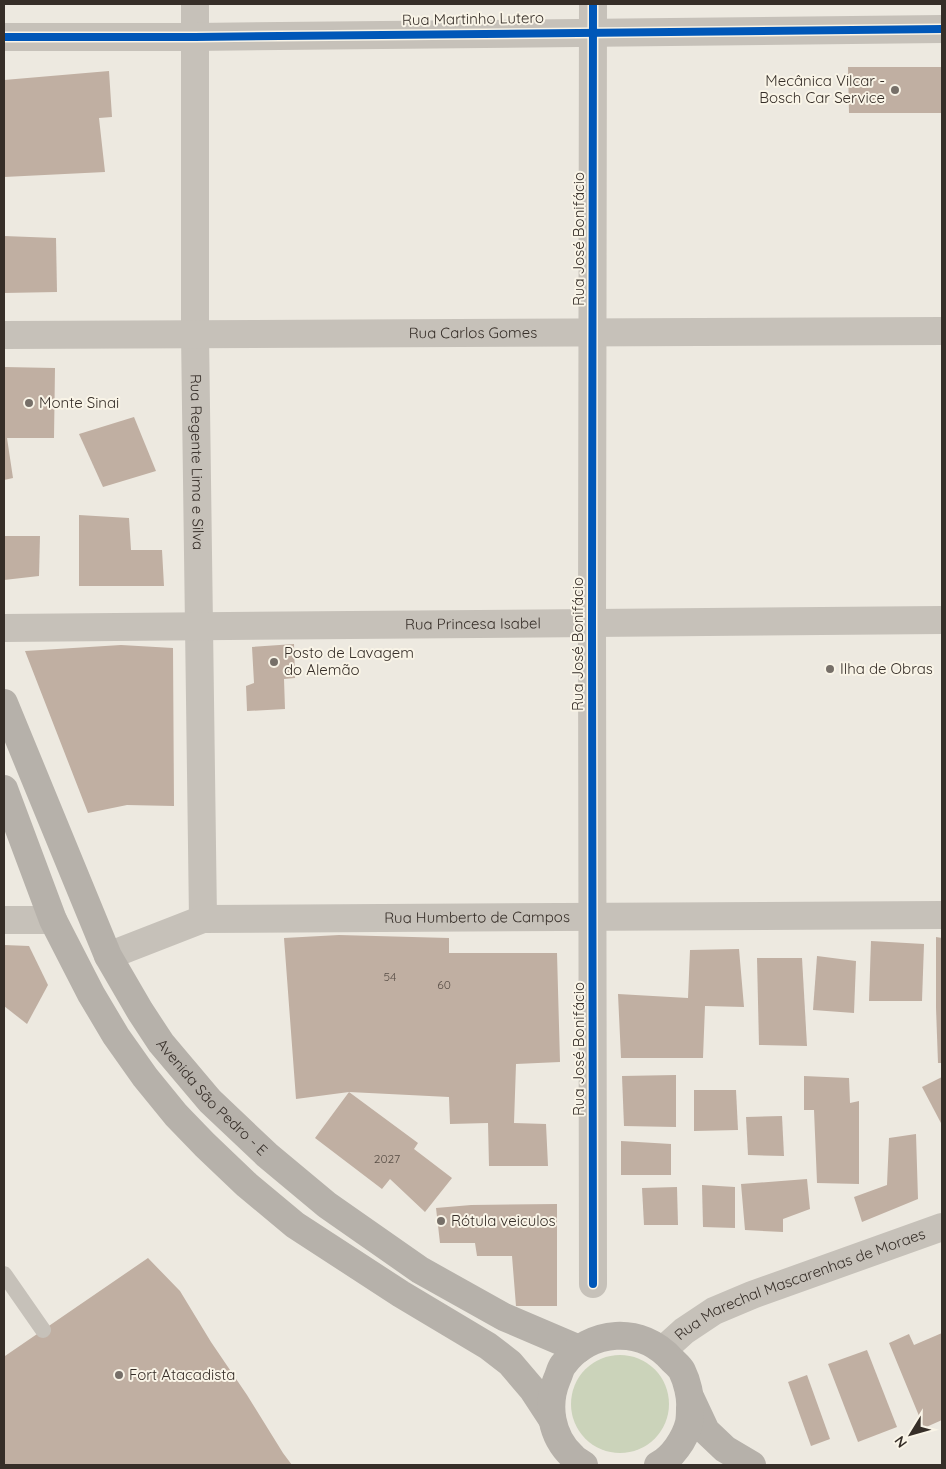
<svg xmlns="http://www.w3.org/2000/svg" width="946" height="1469" viewBox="0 0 946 1469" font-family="Quicksand,sans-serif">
<rect width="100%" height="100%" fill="#ede9e0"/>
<circle fill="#cbd3ba" cx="620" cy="1404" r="49"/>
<g fill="#c0afa2">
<polygon points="848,67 942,67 942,113 849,113"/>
<polygon points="109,71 112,117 99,118 105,172 4,177 4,80"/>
<polygon points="4,236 56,238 57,292 4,293"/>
<polygon points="4,367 55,368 54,438 7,438 13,478 4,480"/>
<polygon points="134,417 156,471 103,487 79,434"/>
<polygon points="79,515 129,518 131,550 162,550 164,586 79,586"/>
<polygon points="4,536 40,536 39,576 4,580"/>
<polygon points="294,644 295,678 284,679 285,709 247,711 246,686 254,683 252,647"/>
<polygon points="121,645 173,648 174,806 127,805 88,813 25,651"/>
<polygon points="339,935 449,938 449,953 557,953 560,1062 516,1064 514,1123 546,1124 548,1166 489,1166 488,1123 450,1124 449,1097 349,1092 296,1099 284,938"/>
<polygon points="936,937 942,938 942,1063 938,1063 936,1008"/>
<polygon points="871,941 924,944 922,1001 869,1001"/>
<polygon points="4,945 29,946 48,985 27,1024 4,1006"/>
<polygon points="739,949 744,1007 705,1006 703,1058 621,1058 618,994 688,998 690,950"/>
<polygon points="817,956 856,961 854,1013 813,1010"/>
<polygon points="757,958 802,958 807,1046 759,1045"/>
<polygon points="676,1075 676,1127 624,1126 622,1076"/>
<polygon points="804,1076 849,1078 850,1103 859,1101 859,1184 817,1183 814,1110 804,1110"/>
<polygon points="942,1077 942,1125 922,1087"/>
<polygon points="694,1090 736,1090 738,1130 694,1131"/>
<polygon points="349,1092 418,1143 414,1149 452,1178 425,1212 390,1179 382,1189 315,1138"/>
<polygon points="782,1116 784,1156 748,1155 746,1117"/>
<polygon points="916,1134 918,1199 862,1222 854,1197 887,1185 889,1138"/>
<polygon points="621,1141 671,1144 671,1175 621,1175"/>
<polygon points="807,1179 810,1209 783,1219 783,1232 745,1230 741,1184"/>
<polygon points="702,1185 735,1187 735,1228 703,1227"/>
<polygon points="677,1187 678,1225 644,1225 642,1188"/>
<polygon points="557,1204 557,1306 516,1306 512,1256 477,1256 475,1243 440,1243 436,1208 471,1205"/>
<polygon points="148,1258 180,1291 211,1342 247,1395 283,1453 292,1465 4,1465 4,1355 5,1356"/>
<polygon points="942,1333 942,1420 924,1428 889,1343 909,1334 914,1345"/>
<polygon points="867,1350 897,1427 858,1442 828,1364"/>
<polygon points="807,1375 830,1439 811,1446 788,1382"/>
</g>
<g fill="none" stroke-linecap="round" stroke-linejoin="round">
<polyline stroke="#c6c1b9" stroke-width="16" points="4,1274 43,1330"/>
<g stroke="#c6c1b9" stroke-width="28">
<path id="s1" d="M 195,4 L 195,334 L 203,919"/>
<polyline points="593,4 592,623 593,1284"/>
<polyline points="4,37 195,37 942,29"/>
<path id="s2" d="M 4,335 L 942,331"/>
<path id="s3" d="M 4,628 L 942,620"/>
<path id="s4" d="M 108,956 L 203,919 L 942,915"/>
</g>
<g stroke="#c6c1b9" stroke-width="28">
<polyline points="4,920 53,920"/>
<path id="s5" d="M 663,1350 L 684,1331 L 714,1311 L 752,1295 L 942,1227"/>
</g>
<g stroke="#b6b1aa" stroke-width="28">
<path id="s6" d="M 4,703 L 108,956 L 140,1011 L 161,1043 L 210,1101 L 267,1155 L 327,1205 L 420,1270 L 504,1317 L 579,1349"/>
<polyline points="4,789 53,920 91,994 116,1036 145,1077 176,1115 205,1145 247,1185 295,1225 401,1294 488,1346 510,1363 533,1390 552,1419"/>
<polyline points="691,1399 706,1431 725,1449 752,1465"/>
<path d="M 584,1465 C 580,1462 575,1460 572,1456 C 551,1436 546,1405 557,1379 C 559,1375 560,1369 563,1365 C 590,1329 641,1325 672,1360 C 675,1363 680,1367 682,1371 C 687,1381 691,1397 690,1408 C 690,1413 690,1418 689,1423 C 685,1439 672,1458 658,1465"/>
</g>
<g stroke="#f9f4e7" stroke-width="11">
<g id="cycleway">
<polyline points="593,4 592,623 593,1284"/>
<polyline points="4,37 195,37 942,29"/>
</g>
</g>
<use href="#cycleway" stroke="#0057b8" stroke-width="8"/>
</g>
<g fill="#766f68" stroke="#f9f4e7" stroke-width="2">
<circle cx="895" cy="90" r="5"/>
<circle cx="29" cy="403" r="5"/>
<circle cx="274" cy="662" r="5"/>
<circle cx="830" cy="669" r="5"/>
<circle cx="441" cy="1221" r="5"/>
<circle cx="119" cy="1375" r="5"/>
</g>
<g text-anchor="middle" stroke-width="4" stroke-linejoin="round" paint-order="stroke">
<g font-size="12" fill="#584e46">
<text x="390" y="981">54</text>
<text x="444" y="989">60</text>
<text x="387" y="1163">2027</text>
</g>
<g font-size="15" fill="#362e28" stroke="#f9f4e7">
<text transform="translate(473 19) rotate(-1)" y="5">Rua Martinho Lutero</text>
<text transform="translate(579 239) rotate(-90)" y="5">Rua José Bonifácio</text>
<text dy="5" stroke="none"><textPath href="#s2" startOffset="469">Rua Carlos Gomes</textPath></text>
<text dy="5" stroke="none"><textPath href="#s1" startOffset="458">Rua Regente Lima e Silva</textPath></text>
<text dy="5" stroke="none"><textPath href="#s3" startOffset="469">Rua Princesa Isabel</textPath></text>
<text transform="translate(578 644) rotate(-90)" y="5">Rua José Bonifácio</text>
<text dy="5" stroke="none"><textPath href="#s4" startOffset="376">Rua Humberto de Campos</textPath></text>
<text transform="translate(579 1049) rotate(-90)" y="5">Rua José Bonifácio</text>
<text dy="5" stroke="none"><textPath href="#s6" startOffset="450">Avenida São Pedro - E</textPath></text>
<text dy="5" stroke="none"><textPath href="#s5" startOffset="154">Rua Marechal Mascarenhas de Moraes</textPath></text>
</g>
<g font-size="15" fill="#362e28" stroke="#f9f4e7" text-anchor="start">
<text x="885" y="86" text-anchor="end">Mecânica Vilcar -<tspan x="885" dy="17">Bosch Car Service</tspan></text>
<text x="39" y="408">Monte Sinai</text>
<text x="284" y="658">Posto de Lavagem<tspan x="284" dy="17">do Alemão</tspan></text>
<text x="840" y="674">Ilha de Obras</text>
<text x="451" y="1226">Rótula veiculos</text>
<text x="129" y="1380">Fort Atacadista</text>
</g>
</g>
<rect width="946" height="1469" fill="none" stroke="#362e28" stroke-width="10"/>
<g transform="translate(911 1434) rotate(233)" stroke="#f9f4e7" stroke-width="4" paint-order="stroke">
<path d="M0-4L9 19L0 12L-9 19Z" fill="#362e28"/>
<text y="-8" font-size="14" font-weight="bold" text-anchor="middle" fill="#362e28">N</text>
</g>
</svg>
